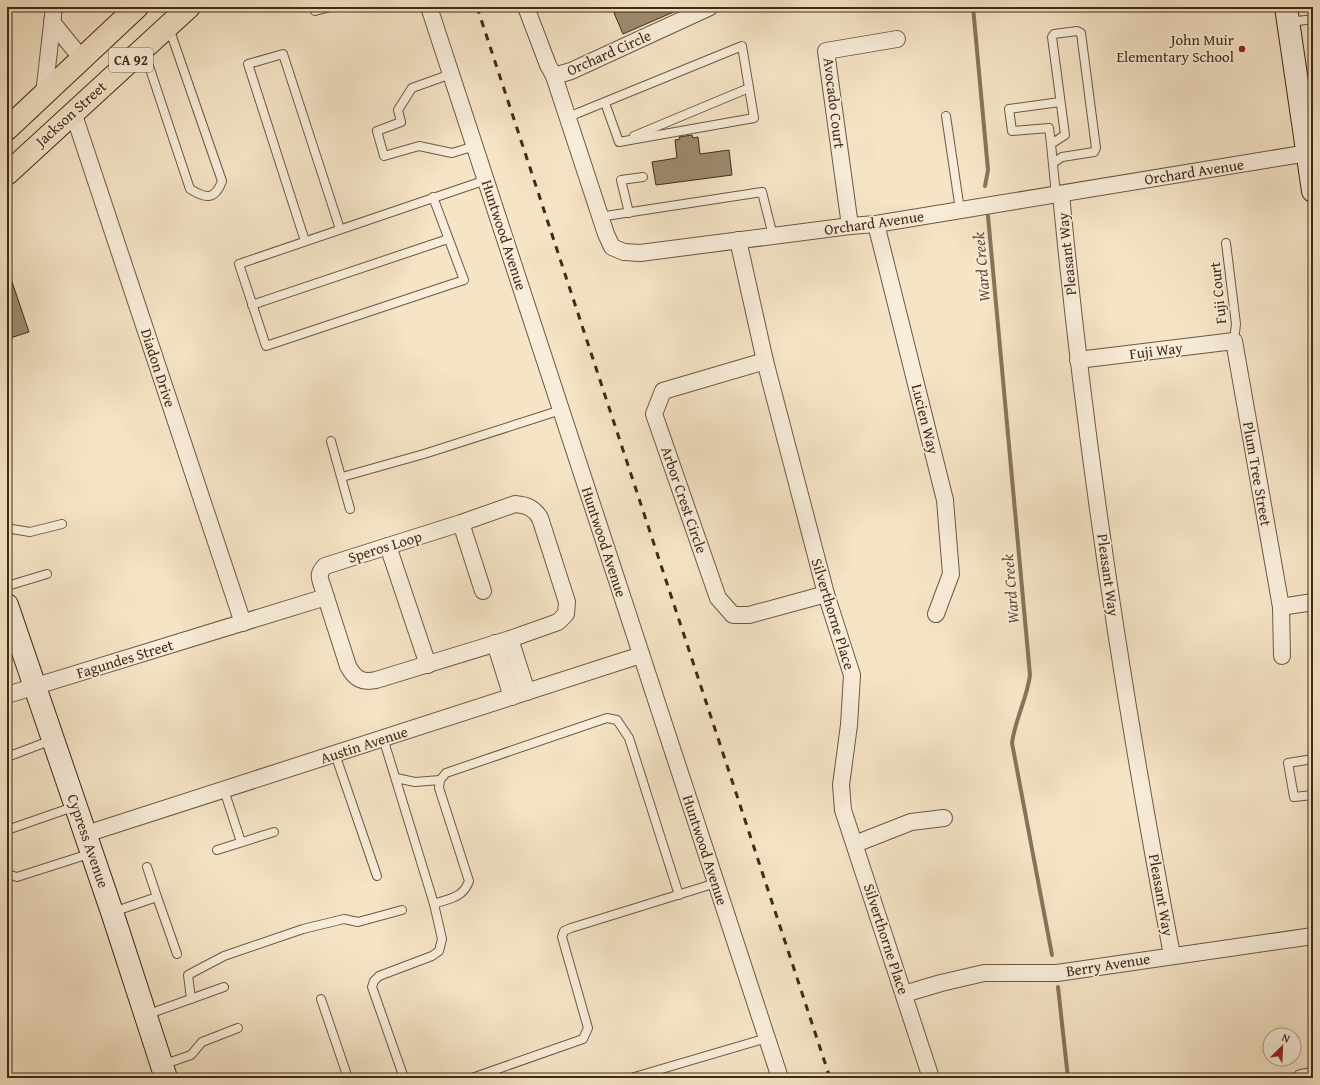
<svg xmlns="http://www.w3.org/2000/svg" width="1320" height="1085" viewBox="0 0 1320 1085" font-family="'Gentium Book Plus',serif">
<rect width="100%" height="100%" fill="#f5e4c6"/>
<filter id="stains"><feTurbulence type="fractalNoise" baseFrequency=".005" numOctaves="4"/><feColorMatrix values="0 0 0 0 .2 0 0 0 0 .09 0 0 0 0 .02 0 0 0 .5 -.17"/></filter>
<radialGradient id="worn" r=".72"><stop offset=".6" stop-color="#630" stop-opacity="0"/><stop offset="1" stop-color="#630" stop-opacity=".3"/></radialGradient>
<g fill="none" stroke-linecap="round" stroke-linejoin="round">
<g stroke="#87745c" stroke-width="4">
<polyline points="973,7 988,170 985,186"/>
<path d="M 988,216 L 1030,675 C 1027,699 1015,719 1012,743 L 1052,955"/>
<polyline points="1058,987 1068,1078"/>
</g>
</g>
<g fill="#9e8b72" stroke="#402a16">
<polygon points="625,7 685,7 623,34 614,13"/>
<polygon points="692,135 693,138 698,137 700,154 729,150 732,175 656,185 652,162 677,158 675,140 680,139 679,137"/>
<polygon points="9,273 29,332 7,339 7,274"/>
</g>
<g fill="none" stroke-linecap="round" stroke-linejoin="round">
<g stroke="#6d5842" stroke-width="10">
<g id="lane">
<polyline points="315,11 330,7"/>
<polyline points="1290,22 1313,19"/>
<path d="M 144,51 L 190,189 C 206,199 215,200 222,181 L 169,28"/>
<polyline points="451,74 412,88 398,110 401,122 377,131 384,156 419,146 452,153 475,146"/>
<polyline points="946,116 960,210"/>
<polyline points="567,118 578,113 742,46 754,118 619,142 605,103"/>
<polyline points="634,136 749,88"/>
<polyline points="1051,144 1049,128 1012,131 1009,109 1060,102"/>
<polyline points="1053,163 1062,157 1094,152 1096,148 1081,33 1077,31 1054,34 1052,37 1065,135 1051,144 1056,195"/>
<polyline points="433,197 464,280 266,346 239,264 486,180"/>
<polyline points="629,213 621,180 643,177"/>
<polyline points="599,217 762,192 773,236"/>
<polyline points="305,241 248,64 283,54 340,229"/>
<polyline points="1226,243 1236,324 1234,341"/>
<polyline points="252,305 448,239"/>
<polyline points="331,441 350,509"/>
<polyline points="342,477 424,454 561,410"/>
<polyline points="7,530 12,529 30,532 62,524"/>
<polyline points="7,586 47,574"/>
<polyline points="383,738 434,904 442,939 439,951 432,956 379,976 374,981 372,987 404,1078"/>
<polyline points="335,754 377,876"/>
<polyline points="7,757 52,740"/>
<polyline points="1313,759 1288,763 1294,797 1313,795"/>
<polyline points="396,778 415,782 440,780"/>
<polyline points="224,790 241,842"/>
<polyline points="7,830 76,806"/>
<polyline points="217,850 274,832"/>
<polyline points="7,874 17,877 92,853"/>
<polyline points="157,897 177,954"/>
<path d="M 434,904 C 450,898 463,898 469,881 L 439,788 L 440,780 L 446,773 L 607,718 L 617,720 L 629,738 L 679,895"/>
<polyline points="113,912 157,897 147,867"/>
<polyline points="191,999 188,975 224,956 303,929 344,919 358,922 402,910"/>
<polyline points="321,999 348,1078"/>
<polyline points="146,1015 224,987"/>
<polyline points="162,1065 191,1055 202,1042 238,1028"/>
<polyline points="472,1078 583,1039 588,1028 562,937 564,931 571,928 716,883"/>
<polyline points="631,1078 767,1038"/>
</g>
</g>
<g stroke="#6d5842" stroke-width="18">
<g id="street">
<polyline points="429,7 780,1078"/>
<polyline points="526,7 548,65 554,76 606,234 612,247 624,252 640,253 850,226 876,224 1308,153"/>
<polyline points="52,22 82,59"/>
<polyline points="554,76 571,71 710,7"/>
<polyline points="44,94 54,7"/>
<polyline points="73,112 243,623"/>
<path d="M 1061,194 C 1085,449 1124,703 1172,955"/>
<polyline points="876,224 945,500 951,574 936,614"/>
<polyline points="850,226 826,51 897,39"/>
<polyline points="738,240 765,361 826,594 852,675 849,725 841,785 843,810 931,1078"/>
<polyline points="1078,360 1234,341 1281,607 1282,656"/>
<polyline points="765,361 663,391 654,414 718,598 733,615 749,615 826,594"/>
<path d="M 515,504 C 527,505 534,508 540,518 L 567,602 L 566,614 L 558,622 L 510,639 L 376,680 C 362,683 355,679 348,666 L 322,585 C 319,577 318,573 325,566 L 461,523 Z"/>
<polyline points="461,523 483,591"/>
<polyline points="388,546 428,665"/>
<polyline points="1281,607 1313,602"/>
<polyline points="510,639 527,692"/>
<polyline points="495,643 512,697"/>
<polyline points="7,695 326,597"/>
<polyline points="86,834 641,655"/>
<polyline points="855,844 911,822 944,818"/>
<polyline points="904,994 941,983 984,973 1057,973 1313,936"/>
<polyline points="1301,1078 1313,1076"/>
</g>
</g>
<g stroke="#402a16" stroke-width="24">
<g id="secondary">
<polyline points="1286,7 1313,191"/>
<polyline points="7,605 112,912 166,1078"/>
</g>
</g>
<g stroke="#402a16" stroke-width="24">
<g id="primary">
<polyline points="7,129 137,7"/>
<polyline points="7,174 189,7"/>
</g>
</g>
<use href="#lane" stroke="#f8edda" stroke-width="8"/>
<use href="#street" stroke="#f8edda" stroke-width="16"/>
<use href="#secondary" stroke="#f8edda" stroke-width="22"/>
<use href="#primary" stroke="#f5e4c6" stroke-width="22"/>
<polyline stroke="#402a16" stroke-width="3" stroke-dasharray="7 7" stroke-linecap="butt" points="477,7 830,1078"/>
</g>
<circle fill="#8f2418" stroke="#f8edda" stroke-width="1.5" cx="1242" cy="49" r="4"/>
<g text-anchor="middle" stroke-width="3.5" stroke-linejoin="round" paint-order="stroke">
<rect fill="#f8edda" stroke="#776451" stroke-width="1" x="109" y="48" width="44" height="24" rx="3"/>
<g font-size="14" font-weight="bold" fill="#402a16">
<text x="131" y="65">CA 92</text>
</g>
<g font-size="15" fill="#402a16" stroke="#f8edda" text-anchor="end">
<text x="1234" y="45">John Muir<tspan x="1234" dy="17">Elementary School</tspan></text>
</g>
<g font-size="15" fill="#402a16" stroke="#f8edda">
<text transform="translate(609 53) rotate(-24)" y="5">Orchard Circle</text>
<text transform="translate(834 103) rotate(83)" y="5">Avocado Court</text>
<text transform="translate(71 114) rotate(-42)" y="5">Jackson Street</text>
<text transform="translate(1194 172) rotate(-9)" y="5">Orchard Avenue</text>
<text transform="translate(874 223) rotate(-8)" y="5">Orchard Avenue</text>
<text transform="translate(504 235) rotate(72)" y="5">Huntwood Avenue</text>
<text transform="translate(1067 254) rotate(-96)" y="5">Pleasant Way</text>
<text transform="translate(1218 293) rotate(-96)" y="5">Fuji Court</text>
<text transform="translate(1156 351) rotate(-7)" y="5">Fuji Way</text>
<text transform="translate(158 368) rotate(72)" y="5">Diadon Drive</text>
<text transform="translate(925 419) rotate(76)" y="5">Lucien Way</text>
<text transform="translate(1257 474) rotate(80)" y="5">Plum Tree Street</text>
<text transform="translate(684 500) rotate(71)" y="5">Arbor Crest Circle</text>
<text transform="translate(604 542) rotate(72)" y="5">Huntwood Avenue</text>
<text transform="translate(385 547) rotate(-17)" y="5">Speros Loop</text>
<text transform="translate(1108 575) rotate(82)" y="5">Pleasant Way</text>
<text transform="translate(833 614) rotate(73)" y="5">Silverthorne Place</text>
<text transform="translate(125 659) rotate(-17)" y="5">Fagundes Street</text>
<text transform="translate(364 745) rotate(-18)" y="5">Austin Avenue</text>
<text transform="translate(88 841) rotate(71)" y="5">Cypress Avenue</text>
<text transform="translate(705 850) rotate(72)" y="5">Huntwood Avenue</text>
<text transform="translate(1161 895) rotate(80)" y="5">Pleasant Way</text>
<text transform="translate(886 939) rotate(72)" y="5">Silverthorne Place</text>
<text transform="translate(1108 965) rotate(-9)" y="5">Berry Avenue</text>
</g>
<g font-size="16" font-style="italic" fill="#644f39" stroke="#f8edda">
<text transform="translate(981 267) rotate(-95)" y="6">Ward Creek</text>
<text transform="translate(1010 589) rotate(-95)" y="6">Ward Creek</text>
</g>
</g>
<rect width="1320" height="1085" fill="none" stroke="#f5e4c6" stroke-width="24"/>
<rect x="8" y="8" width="1304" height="1069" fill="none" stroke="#402a16" stroke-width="2"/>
<rect x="12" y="12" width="1296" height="1061" fill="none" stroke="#402a16"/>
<g transform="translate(1282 1047) rotate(24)"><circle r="19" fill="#f8edda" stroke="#ae9f8c"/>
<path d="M0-3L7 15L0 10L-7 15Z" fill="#8f2418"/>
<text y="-6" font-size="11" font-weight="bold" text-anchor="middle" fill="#402a16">N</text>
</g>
<rect width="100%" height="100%" filter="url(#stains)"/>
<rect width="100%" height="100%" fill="url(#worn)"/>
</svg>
